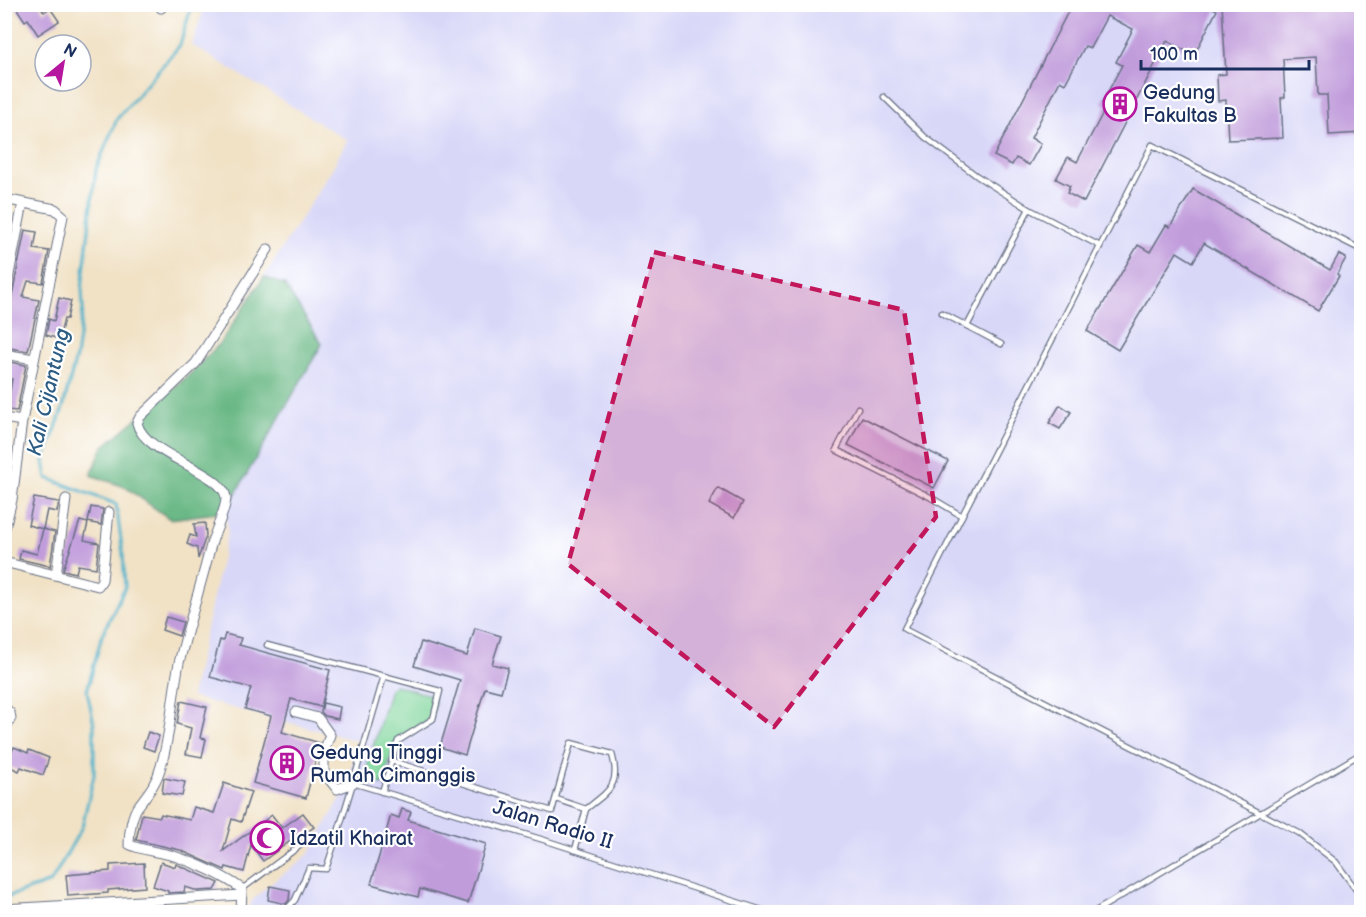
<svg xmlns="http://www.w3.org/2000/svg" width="1366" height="917" viewBox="0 0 1366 917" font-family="'Balsamiq Sans',sans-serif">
<rect width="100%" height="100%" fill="#fff"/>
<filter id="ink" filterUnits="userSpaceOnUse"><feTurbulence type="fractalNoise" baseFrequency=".0167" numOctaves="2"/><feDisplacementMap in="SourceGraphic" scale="12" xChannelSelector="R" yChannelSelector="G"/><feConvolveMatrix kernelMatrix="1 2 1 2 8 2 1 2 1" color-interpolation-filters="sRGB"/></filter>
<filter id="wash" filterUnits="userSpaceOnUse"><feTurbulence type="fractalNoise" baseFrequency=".008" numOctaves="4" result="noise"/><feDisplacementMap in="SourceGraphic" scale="24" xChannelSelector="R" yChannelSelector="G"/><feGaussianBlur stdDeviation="1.35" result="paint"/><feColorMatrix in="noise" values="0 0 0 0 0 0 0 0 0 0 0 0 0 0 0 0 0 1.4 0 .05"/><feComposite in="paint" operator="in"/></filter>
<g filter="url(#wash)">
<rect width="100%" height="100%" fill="#f1e2c6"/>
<polygon fill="#d8d7f8" points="205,5 1361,5 1361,912 248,912 251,902 263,890 308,855 345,791 359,741 191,697 228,530 225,512 285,285 264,277 332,169 347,140 192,45"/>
<polygon fill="#7fd69b" stroke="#4d827c" stroke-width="1.5" points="395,685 433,696 435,703 430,720 398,738 382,785 368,782 364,778 390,689"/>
<polygon fill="#67b783" stroke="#417370" stroke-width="1.5" points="264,277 285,285 322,344 225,512 170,519 125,487 91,475 103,447 188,376 220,343"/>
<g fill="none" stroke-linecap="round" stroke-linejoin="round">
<polyline stroke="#4bb1ca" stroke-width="3" points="4,898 51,882 82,827 94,775 94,724 87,691 102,635 125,587 123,554 116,504 47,478 44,461 62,411 76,357 83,310 82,288 96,169 117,119 180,45 192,4"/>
</g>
<g id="blocks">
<g fill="#c19cdb">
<polygon points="23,4 39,4 44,12 50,8 59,21 38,35 28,19 25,21 17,9"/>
<polygon points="1072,4 1205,4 1217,10 1194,55 1167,41 1084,202 1067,193 1070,186 1056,179 1068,157 1077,162 1107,105 1102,103 1122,65 1116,62 1133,29 1107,16 1090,48 1085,46 1065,84 1060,81 1031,138 1041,144 1029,165 1016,158 1012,165 994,156"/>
<polygon points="1222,4 1362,4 1362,133 1329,135 1327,95 1318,95 1316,57 1283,59 1285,97 1281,98 1283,138 1228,140 1226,100 1218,101 1217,75 1226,74"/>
<polygon points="1193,189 1330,270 1339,254 1346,258 1337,274 1339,276 1318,311 1204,243 1193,262 1177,252 1118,350 1087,331 1138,245 1150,252 1166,225 1170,227"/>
<polygon points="25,230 37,232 34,249 49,251 43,283 28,281 23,297 39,300 28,351 4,347 4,322 7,310 5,310 11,301"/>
<polygon points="59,298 71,301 67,319 64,319 59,339 46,335 49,319 54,321"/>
<polygon points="4,361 26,365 17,411 7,410 12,379 4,379"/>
<polygon points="1060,405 1071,412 1060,429 1049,423"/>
<polygon points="862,417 948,461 934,488 848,445"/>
<polygon points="718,488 743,502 734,518 709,504"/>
<polygon points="34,498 59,502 57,512 47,510 43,529 28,525"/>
<polygon points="91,507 103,509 101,525 88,522"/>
<polygon points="80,521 88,523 84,540 99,543 96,568 78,565 76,573 63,570"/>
<polygon points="205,523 206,536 198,559 197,548 187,544 190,535 196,537 194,524"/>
<polygon points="43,529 55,532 50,566 19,559 21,550 37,554"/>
<polygon points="166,617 183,622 179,636 162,630"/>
<polygon points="475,628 501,636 492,664 508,668 501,692 485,688 465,755 440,747 460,680 414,666 421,642 467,656"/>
<polygon points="225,634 241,638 239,645 330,670 321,707 291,699 282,732 320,743 306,798 253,783 271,716 245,709 251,688 210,677 220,640 223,641"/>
<polygon points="181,701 207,707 200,738 206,739 202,757 186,754 191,728 177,724"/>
<polygon points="323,703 340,707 338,719 325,716 321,712"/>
<polygon points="148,732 159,736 154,751 143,747"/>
<polygon points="14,747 28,753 29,750 49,758 43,775 21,767 19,771 6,765"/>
<polygon points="164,778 185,782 182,796 162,793"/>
<polygon points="224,783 251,792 241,822 232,819 223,851 272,815 282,828 303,813 314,827 293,842 292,840 263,861 251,845 244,872 226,867 225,870 180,850 136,840 142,814 160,817 161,814 190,820 194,807 214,813"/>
<polygon points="402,809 411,812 408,820 486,844 468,903 420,889 418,897 371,884 391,815 399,818"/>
<polygon points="161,862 175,867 176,864 219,883 215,890 198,891 185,887 184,892 168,893 168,891 153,886"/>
<polygon points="144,863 145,887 108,890 108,893 68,896 66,875 110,871 110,865"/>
<polygon points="270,886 290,890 289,900 286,904 268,900"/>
</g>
</g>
</g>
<g filter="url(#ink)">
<use href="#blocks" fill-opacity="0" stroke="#666e82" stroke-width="1.5"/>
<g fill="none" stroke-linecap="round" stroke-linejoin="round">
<g stroke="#666e82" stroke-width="7">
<g id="lane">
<polyline points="884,97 925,137 977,176 1029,209"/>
<polyline points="1362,250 1152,145 904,629 1299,833 1336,862 1362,898"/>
<polyline points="942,313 1001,344"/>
<polyline points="967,326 1029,209 1100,246"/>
<polyline points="858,408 836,450 930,497 962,516"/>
<polyline points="267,645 440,691 433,719 398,741 382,792"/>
<path d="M 392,761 L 552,811 L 571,743 L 612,754 C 621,785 609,791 586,809 L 556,799"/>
<polyline points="353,783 384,676"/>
<polyline points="575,850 586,809"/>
<polyline points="242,889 309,839 335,842 353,783 544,840 768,912"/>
<polyline points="284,912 295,900 309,868 326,869 335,842"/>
<polyline points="1094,912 1362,753"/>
</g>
</g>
<g stroke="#666e82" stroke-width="11">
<g id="street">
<polyline points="161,8 165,4"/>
<polyline points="4,199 55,209 63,216 22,421 12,500 4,532"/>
<polyline points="4,300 23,203"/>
<polyline points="4,354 34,359"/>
<polyline points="4,418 22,421"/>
<polyline points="4,562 98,586 102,580 109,512"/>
<polyline points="56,575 66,499"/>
<polyline points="4,707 10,713 11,718 4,730"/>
<polyline points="296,712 318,718 330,735 324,751 324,773 337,789 353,783"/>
<polyline points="4,909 242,895"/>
<path d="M 241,912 L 242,889 C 221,874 198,864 174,856 C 164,853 135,849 129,844 C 129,833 132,813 139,805 C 149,792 157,782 161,766 C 171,733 172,697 179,663 C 189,623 201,584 211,545 C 214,533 227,508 226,497 C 222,471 144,455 137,423 L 140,417 L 196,363 L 268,249"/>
</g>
</g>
<use href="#lane" stroke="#fff" stroke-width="4.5"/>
<use href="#street" stroke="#fff" stroke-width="9"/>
</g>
</g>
<path fill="#c2185b" fill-opacity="0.2" stroke="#c2185b" stroke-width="4.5" stroke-dasharray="12 8" stroke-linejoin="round" d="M 654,252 L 904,310 L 936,517 L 774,727 L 568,564 Z"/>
<defs>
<g id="building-ring" transform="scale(1.725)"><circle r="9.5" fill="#fff" stroke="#b5179e" stroke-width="1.5"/><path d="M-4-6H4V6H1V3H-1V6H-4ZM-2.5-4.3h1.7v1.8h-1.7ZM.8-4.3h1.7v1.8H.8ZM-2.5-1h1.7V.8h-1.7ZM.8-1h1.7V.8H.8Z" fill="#b5179e"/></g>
<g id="mosque-ring" transform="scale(1.725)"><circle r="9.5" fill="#fff" stroke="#b5179e" stroke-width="1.5"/><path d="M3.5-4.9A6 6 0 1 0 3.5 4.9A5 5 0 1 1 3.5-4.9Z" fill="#b5179e"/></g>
</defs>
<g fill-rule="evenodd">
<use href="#building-ring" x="1120" y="104"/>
<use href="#building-ring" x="287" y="763"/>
<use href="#mosque-ring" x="267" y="838"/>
</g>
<g text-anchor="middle" stroke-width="4.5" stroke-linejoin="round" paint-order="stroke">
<g font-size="20" fill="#1b2f5e" stroke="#fff" text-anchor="start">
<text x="1143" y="99">Gedung<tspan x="1143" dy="23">Fakultas B</tspan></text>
<text x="310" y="759">Gedung Tinggi<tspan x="310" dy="23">Rumah Cimanggis</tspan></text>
<text x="290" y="845">Idzatil Khairat</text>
</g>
<g font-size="20" fill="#1b2f5e" stroke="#fff">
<text transform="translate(553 824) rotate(17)" y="7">Jalan Radio II</text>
</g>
<g font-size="21" font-style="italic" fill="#2c5c84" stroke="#fff">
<text transform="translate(48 392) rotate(-77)" y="7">Kali Cijantung</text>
</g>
</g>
<rect width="1366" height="917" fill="none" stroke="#fff" stroke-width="24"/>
<g transform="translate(63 63) rotate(30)"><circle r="28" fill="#ffffff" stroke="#a4acbf" stroke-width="1.5"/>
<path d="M0-4.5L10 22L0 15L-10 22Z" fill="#b5179e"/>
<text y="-9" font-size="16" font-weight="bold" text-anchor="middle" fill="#1b2f5e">N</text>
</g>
<path d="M1141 60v9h168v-9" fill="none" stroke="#1b2f5e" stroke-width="3"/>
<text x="1150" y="60" font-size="18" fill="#1b2f5e" stroke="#ffffff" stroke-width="4.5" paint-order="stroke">100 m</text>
</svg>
